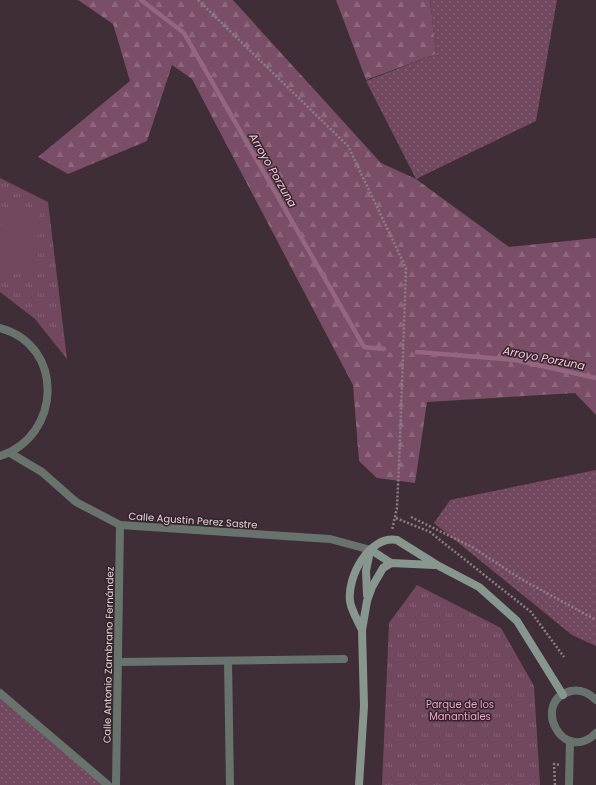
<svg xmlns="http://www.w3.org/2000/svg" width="596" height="785" viewBox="0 0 596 785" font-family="Poppins,sans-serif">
<defs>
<pattern id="grass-dots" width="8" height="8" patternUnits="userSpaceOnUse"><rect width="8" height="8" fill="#72485f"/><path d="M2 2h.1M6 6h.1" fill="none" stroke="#866275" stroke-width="1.8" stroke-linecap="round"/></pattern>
<pattern id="forest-firs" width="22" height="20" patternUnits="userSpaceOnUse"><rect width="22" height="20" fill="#7a4e66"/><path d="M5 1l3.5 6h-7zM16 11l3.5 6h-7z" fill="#8d677b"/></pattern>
<pattern id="park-tufts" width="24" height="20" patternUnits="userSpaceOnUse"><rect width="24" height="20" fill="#72485f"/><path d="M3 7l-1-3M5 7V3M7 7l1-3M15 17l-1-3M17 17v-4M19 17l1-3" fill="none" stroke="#866275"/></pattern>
</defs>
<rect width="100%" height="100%" fill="#3f2d37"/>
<g fill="url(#grass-dots)">
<polygon points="430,0 557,0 536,121 416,179 366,81 436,54"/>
<polygon points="596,470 596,646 572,635 434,523 450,500"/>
<polygon points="0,693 108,785 0,785"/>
</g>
<g fill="url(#forest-firs)">
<polygon points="78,0 233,0 381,163 416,179 509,247 596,238 596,415 575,393 427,402 415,483 377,478 359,461 353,385 192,79 172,65 147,141 68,174 38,157 130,81 113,24"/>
<polygon points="336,0 430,0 436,54 366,80"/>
</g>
<g fill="url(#park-tufts)">
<polygon points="0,178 48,202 67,359 35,319 0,292"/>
<polygon points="417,585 501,628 534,686 540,785 382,785 389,623"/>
</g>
<polygon fill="#72485f" points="3,207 39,208 37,275 0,273"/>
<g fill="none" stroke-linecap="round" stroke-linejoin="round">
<g stroke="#94667f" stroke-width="4.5">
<polyline points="141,0 184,33 364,347 384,349"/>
<polyline points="417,352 515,360 596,378"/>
</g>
<g stroke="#8d7e86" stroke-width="2.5" stroke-dasharray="2 2" stroke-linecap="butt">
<polyline points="198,0 348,146 406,268 400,440 397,508 392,530"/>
<polyline points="411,517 472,547 521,579 596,620"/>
<polyline points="396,518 430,532 531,612 564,657"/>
<polyline points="555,785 554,764 560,765"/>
</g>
<g stroke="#69736e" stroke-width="8">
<path d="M 0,328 C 65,345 62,436 0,456"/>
<polyline points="10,453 42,472 76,502 120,525 330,539 371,550"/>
<polyline points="228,661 230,785"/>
<polyline points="118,662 344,659"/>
<polyline points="0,693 108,785"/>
<path d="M 596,700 C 589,693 581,689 571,691 C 530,701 563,766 596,733"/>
<polyline points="116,785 120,525"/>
<polyline points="569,785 570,741"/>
</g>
<g stroke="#87978f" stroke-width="8">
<polyline points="371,550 391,563"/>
<polyline points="367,595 366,571 370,551"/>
<path d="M 362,630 C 358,621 351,610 350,601 C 347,577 369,535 397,540 L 437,565 L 479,587 L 517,621 L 563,695"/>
<polyline points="359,785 364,706 362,630 367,601 372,587 383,568 391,563 434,565"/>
</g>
</g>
<g text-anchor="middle" stroke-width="3" stroke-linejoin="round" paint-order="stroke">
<g font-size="10" fill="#e0d3d9" stroke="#35232c">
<text transform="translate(193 520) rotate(4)" y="4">Calle Agustin Perez Sastre</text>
<text transform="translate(108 655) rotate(-89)" y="4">Calle Antonio Zambrano Fernández</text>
</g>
<g font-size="10" fill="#eea5cc" stroke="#35232c">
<text x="460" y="708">Parque de los<tspan x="460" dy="12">Manantiales</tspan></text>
</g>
<g font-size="11" font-style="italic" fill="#f8cae2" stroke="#35232c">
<text transform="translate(273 170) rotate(60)" y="4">Arroyo Porzuna</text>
<text transform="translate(544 358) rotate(11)" y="4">Arroyo Porzuna</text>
</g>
</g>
</svg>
